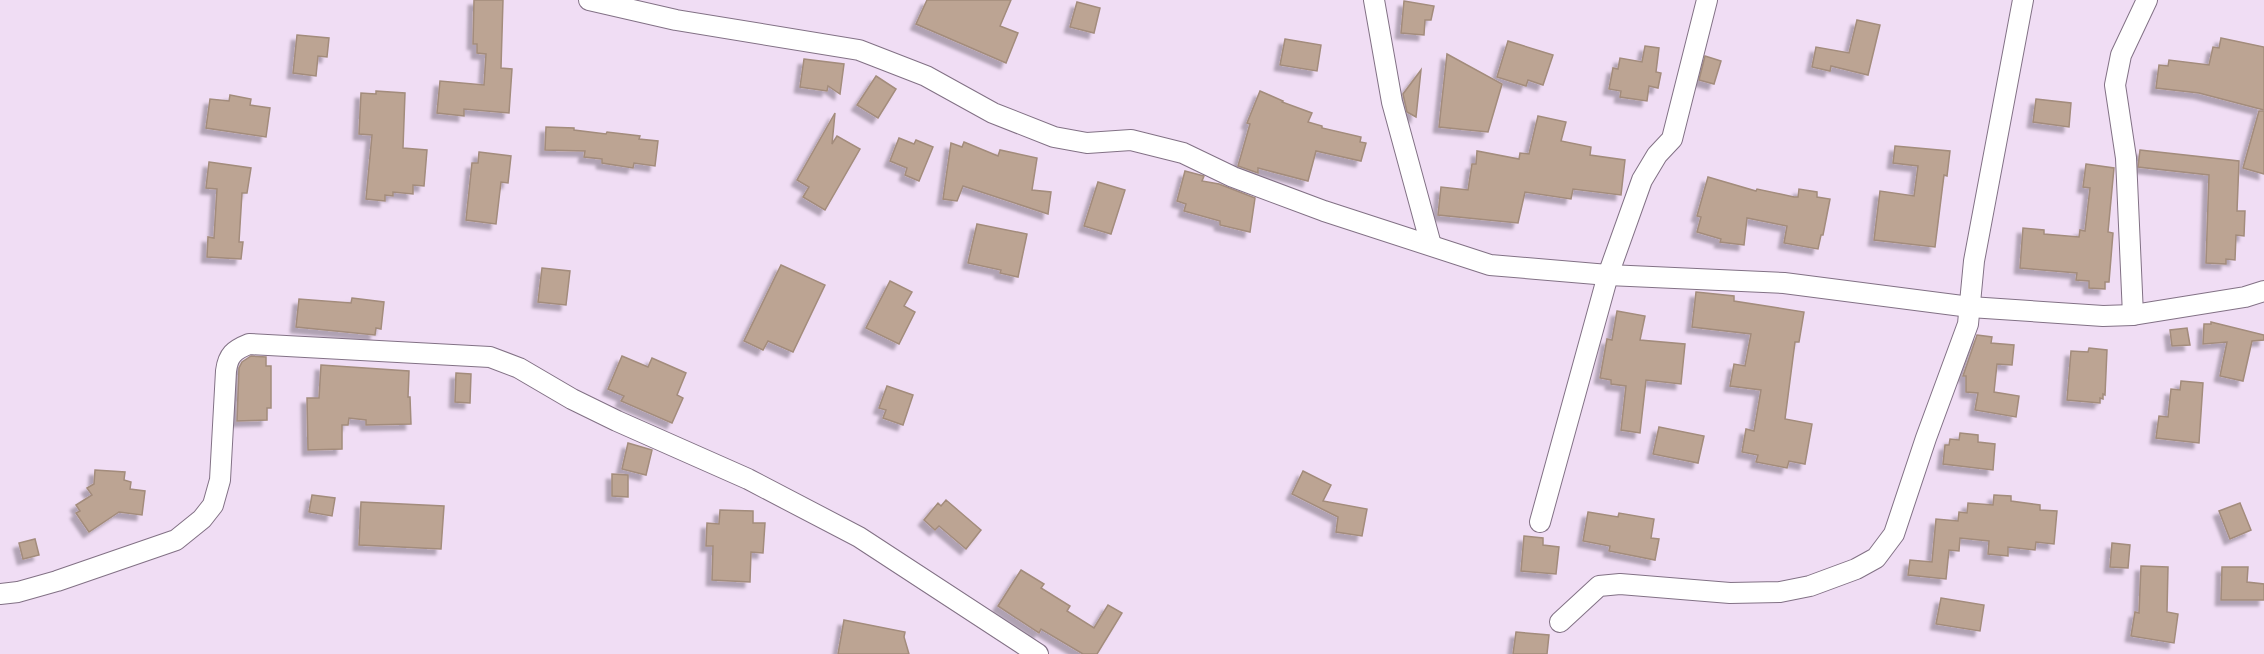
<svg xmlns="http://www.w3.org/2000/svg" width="2264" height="654" viewBox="0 0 2264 654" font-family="Figtree,sans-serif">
<defs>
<filter id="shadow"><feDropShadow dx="-5.5" dy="5.5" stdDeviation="1.5" flood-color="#0004"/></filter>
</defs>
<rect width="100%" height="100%" fill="#f0ddf4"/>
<g fill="#bca493" stroke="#a38c7c" stroke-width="1.5" filter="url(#shadow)">
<polygon points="474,0 503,0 501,68 512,69 509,113 464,109 464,116 437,113 440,81 484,85 486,54 477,53 477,44 473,44"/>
<polygon points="927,0 1011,0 1000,26 1018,33 1006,63 916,24"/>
<polygon points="1404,1 1434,6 1431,20 1425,20 1424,35 1401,33"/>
<polygon points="1077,2 1100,8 1094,33 1070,27"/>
<polygon points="1857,20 1880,25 1868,75 1831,66 1830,71 1812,67 1816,47 1849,53"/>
<polygon points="297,35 329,38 327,57 318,56 316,76 293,73"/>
<polygon points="2221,38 2264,47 2264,110 2199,93 2156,88 2159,65 2168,66 2169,60 2209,65 2213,47 2219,48"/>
<polygon points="1285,39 1321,45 1317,71 1280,65"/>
<polygon points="1508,41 1553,55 1543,85 1528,80 1526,86 1497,77"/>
<polygon points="1645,46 1659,48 1656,72 1661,73 1658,88 1649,86 1647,101 1620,97 1621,91 1609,89 1613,68 1618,69 1620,58 1642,62"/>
<polygon points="1447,54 1502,84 1488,132 1439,127"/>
<polygon points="1705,56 1721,61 1714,84 1699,80"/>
<polygon points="804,59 844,64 840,94 828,86 827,91 800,87"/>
<polygon points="1421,70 1416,117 1407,112 1403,94"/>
<polygon points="876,76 896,89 878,118 857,105"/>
<polygon points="376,91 405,93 403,148 427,150 424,186 413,185 413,194 393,192 393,196 385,195 385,201 366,199 372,135 359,134 361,93 376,94"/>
<polygon points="1260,91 1283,101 1282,102 1312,113 1308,122 1322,126 1322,128 1361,137 1360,142 1366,143 1361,161 1316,151 1308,181 1258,168 1258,173 1238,166 1250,124 1247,123"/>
<polygon points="230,95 251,99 250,105 270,108 266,137 206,128 210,99 229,101"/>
<polygon points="2036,99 2071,103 2069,127 2033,122"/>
<polygon points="2259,111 2264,111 2264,174 2243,168"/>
<polygon points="835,113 832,144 837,136 860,149 825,210 803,197 809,187 797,180"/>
<polygon points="1538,116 1566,122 1561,141 1591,147 1590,155 1625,160 1621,195 1573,189 1571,199 1525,192 1518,223 1438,215 1441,187 1468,190 1472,164 1476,164 1477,151 1519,159 1520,153 1529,154"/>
<polygon points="546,127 574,128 574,130 606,134 607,132 640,136 639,139 658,141 655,166 634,163 633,168 602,163 602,159 584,157 585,151 545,150"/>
<polygon points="899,138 914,144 916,140 933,147 919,181 905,175 907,168 890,161"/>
<polygon points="964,142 998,156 1000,150 1037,158 1032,190 1051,192 1048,214 963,186 957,201 943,199 951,143 962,147"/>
<polygon points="1895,146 1950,151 1947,176 1944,175 1935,247 1874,240 1880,191 1914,196 1918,166 1893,163"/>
<polygon points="2140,150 2239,161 2237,211 2245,211 2244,236 2236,235 2235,260 2226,259 2226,264 2206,263 2209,175 2138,167"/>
<polygon points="479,152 511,156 508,183 501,182 496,224 466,220 472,163 478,163"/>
<polygon points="209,162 251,168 247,193 242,193 239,242 243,242 241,259 207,257 208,237 214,238 217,189 206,188"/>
<polygon points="2086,164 2114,168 2108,232 2113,233 2109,282 2105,282 2105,289 2089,288 2089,281 2076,280 2077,273 2020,268 2023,228 2044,230 2044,234 2079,237 2080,230 2085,231 2090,188 2083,187"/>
<polygon points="1185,171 1204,176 1202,181 1219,184 1255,198 1250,232 1220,225 1220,221 1184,211 1186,204 1177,201"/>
<polygon points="1708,177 1756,191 1757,189 1794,197 1798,197 1799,189 1817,192 1817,197 1830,199 1823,235 1821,235 1818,249 1784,243 1787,226 1747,218 1744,245 1720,242 1721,239 1697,232 1701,217 1697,216"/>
<polygon points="1098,182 1125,190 1111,234 1084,226"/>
<polygon points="977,224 1027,234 1018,277 1000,273 1001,270 968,263"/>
<polygon points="781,265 825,285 793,352 768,341 763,350 744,341"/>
<polygon points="542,268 570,271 566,305 538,302"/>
<polygon points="890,281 912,292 904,306 915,312 899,344 866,328"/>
<polygon points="1696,292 1734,296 1734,301 1804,312 1799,342 1795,342 1785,419 1812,424 1805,464 1789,461 1787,468 1756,462 1758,455 1742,452 1746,429 1754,431 1761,390 1730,386 1734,364 1745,366 1751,334 1692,327"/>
<polygon points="352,298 384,302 381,329 376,328 375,335 296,327 299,299 351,303"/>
<polygon points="1617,311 1645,316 1640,340 1685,344 1681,384 1646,380 1640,433 1621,430 1626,386 1611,384 1611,380 1600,378 1607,339 1612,340"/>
<polygon points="2211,322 2264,335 2264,340 2252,341 2243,381 2220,376 2227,342 2203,344 2204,324 2211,324"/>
<polygon points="2187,328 2190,345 2172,346 2170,330"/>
<polygon points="1977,335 1992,337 1991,343 2014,345 2012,365 1997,364 1994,392 2019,396 2016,417 1975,410 1978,393 1966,392 1966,376 1963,376"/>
<polygon points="2089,348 2107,350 2105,395 2103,394 2103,399 2100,398 2100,403 2067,400 2071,351 2088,352"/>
<polygon points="251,356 266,357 266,366 271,366 271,408 267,408 267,420 237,421 239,368 242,362"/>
<polygon points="622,356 648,367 652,358 686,373 677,395 683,398 672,423 621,401 624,396 608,389"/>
<polygon points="321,365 409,371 408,397 410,397 411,424 366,425 366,420 349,418 348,425 342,425 342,449 308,450 307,398 319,398"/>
<polygon points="456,373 471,374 470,403 455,402"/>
<polygon points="2181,381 2203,383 2199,443 2156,438 2159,416 2168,417 2171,389 2180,390"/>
<polygon points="887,386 913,395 903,425 883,418 886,410 879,408"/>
<polygon points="1659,427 1704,436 1698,463 1653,454"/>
<polygon points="1960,433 1978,435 1978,442 1995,444 1993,470 1943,464 1945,445 1949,445 1950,439 1959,440"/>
<polygon points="628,443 652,450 646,475 622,469"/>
<polygon points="95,470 125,472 124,480 131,482 130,489 145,491 142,515 119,512 89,532 76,513 80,511 76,505 92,495 87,488 94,484"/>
<polygon points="1303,471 1331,485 1323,501 1367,509 1362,536 1336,532 1338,517 1292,494"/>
<polygon points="612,474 628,475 628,497 612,496"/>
<polygon points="312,495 335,498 332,516 309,512"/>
<polygon points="1994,495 2011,496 2011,501 2040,505 2040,510 2057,511 2054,544 2036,542 2035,550 2008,547 2008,556 1988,554 1989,541 1960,538 1959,551 1949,550 1946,579 1908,575 1910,560 1932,562 1936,519 1958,521 1959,512 1967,513 1968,503 1993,505"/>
<polygon points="946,500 981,530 966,549 939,526 935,530 924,520 938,503 941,506"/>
<polygon points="361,502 444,506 441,549 359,545"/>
<polygon points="2240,503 2251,530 2230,539 2219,511"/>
<polygon points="720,510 753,511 753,523 765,523 763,553 751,552 750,582 712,580 713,546 706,546 707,523 719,524"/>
<polygon points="1588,512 1618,517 1619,513 1654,519 1651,538 1659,539 1655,560 1609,551 1610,546 1583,541"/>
<polygon points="1524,536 1543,538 1543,545 1559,547 1556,574 1521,571"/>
<polygon points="35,539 39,555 23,559 19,543"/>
<polygon points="2112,543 2130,545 2128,568 2110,567"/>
<polygon points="2141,566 2168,567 2167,612 2178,614 2174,643 2131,636 2135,612 2139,613"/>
<polygon points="2222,567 2248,567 2247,582 2264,584 2264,600 2221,600"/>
<polygon points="1021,570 1044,584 1041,588 1070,606 1067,611 1094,628 1108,605 1122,613 1097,654 1083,654 1041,629 1039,633 998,606"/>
<polygon points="1941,598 1984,605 1980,631 1936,624"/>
<polygon points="844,620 905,632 904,637 909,654 838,654"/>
<polygon points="1516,632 1549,635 1547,654 1513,654"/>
</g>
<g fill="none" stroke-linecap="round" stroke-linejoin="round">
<g stroke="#827185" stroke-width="22">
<g id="minor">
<polyline points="589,0 676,20 859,50 926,76 993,113 1054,137 1087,143 1131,140 1183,153 1233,177 1324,211 1490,265 1608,275 1784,283 1970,307 2103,316 2133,315 2245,297 2264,291"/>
<polyline points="1374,0 1392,102 1431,245"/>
<polyline points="2133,315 2126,158 2115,85 2121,55 2147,0"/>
<polyline points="1540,522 1608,275 1642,180 1657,155 1672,139 1707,0"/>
<path d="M 0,594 L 18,592 L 57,581 L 176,540 L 202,519 L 213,505 L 220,480 L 226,371 C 228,355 234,350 249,344 L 490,357 L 519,368 L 572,399 L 617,421 L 748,479 L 859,537 L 1038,654"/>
<polyline points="1560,622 1599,586 1620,584 1730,593 1780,592 1810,586 1856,569 1876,558 1894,534 1926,438 1968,324 1974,261 2023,0"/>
</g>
</g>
<use href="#minor" stroke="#fff" stroke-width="20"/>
</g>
</svg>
